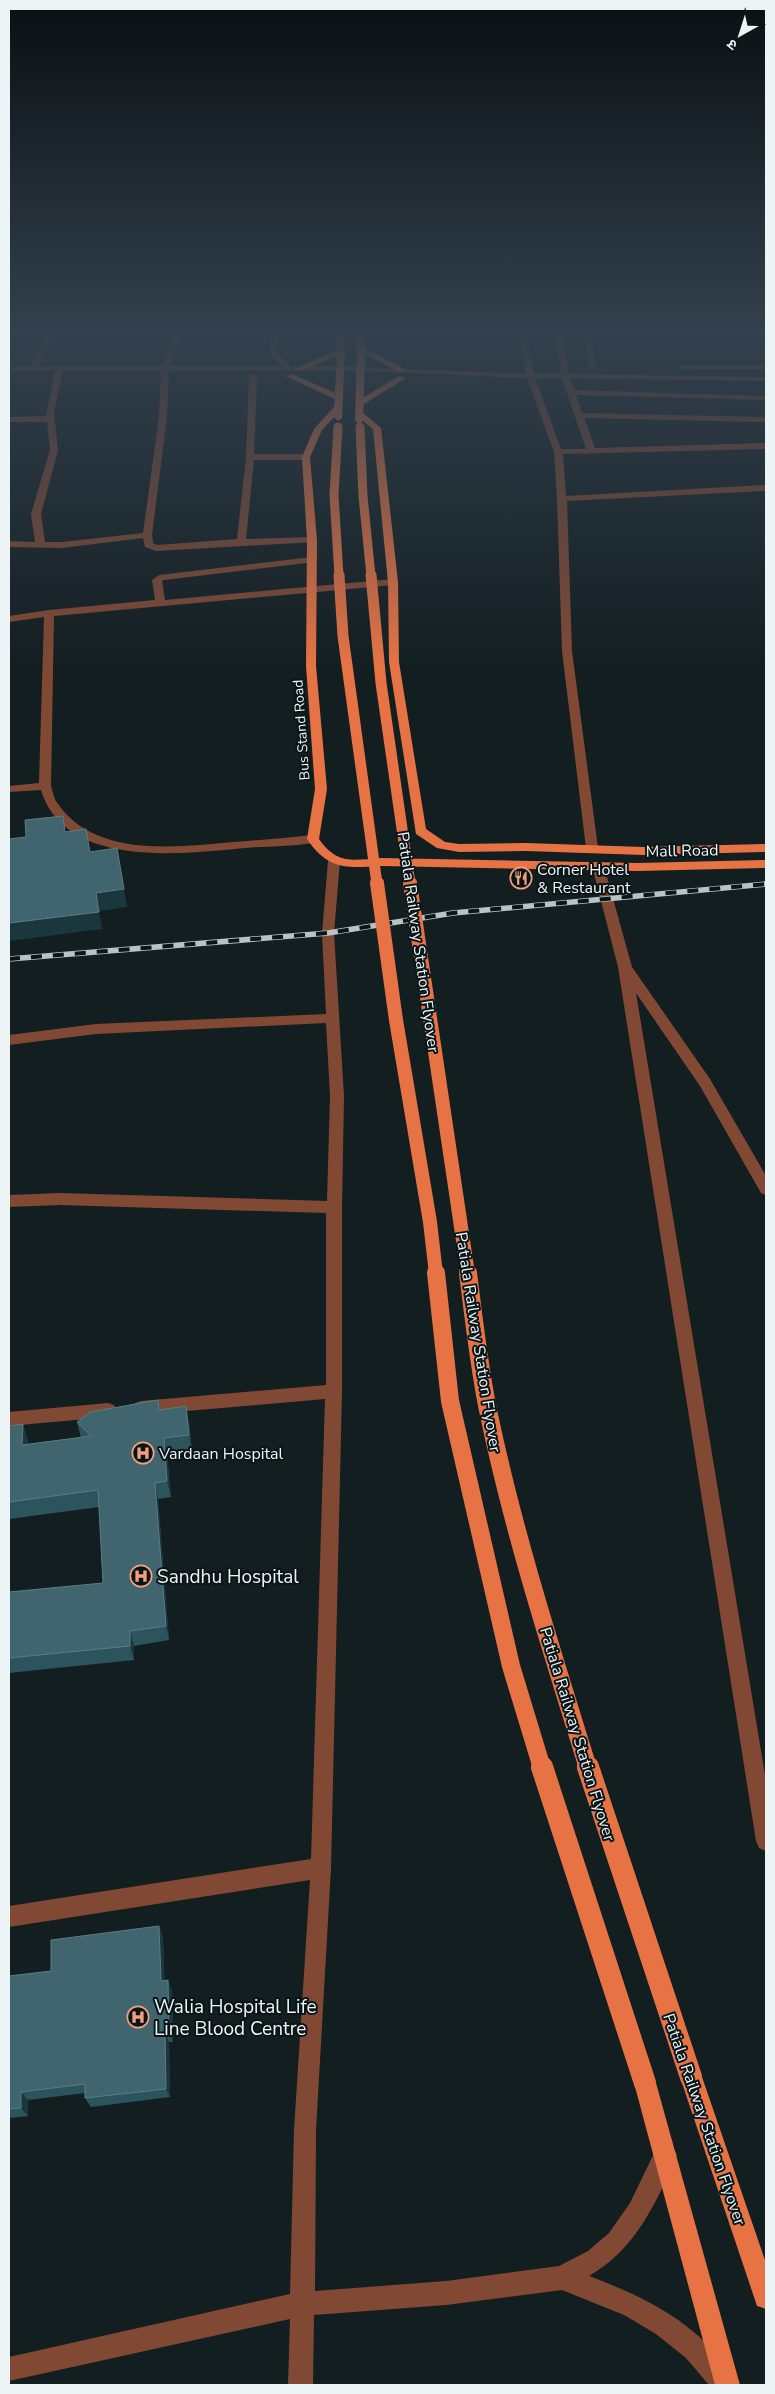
<svg xmlns="http://www.w3.org/2000/svg" width="775" height="2394" viewBox="0 0 775 2394" font-family="'Nunito Sans','Noto Sans Devanagari',sans-serif">
<rect width="100%" height="100%" fill="#131e21"/>
<g fill="none" stroke-linecap="round" stroke-linejoin="round">
<g fill="#814934" fill-rule="evenodd">
<path d="M 47,333 L 55,333 L 38,367 L 162,366 L 173,333 L 181,333 L 170,366 L 282,366 L 269,354 L 270,333 L 278,333 L 277,353 L 291,366 L 338,366 L 526,374 L 519,333 L 527,333 L 534,374 L 561,374 L 554,333 L 562,333 L 569,374 L 766,377 L 766,381 L 570,378 L 574,390 L 766,396 L 766,400 L 576,395 L 582,413 L 766,417 L 766,422 L 584,418 L 595,448 L 766,443 L 766,449 L 563,454 L 566,496 L 766,485 L 766,491 L 567,501 L 572,651 L 598,848 L 596,851 L 592,852 L 586,848 L 562,651 L 557,499 L 554,452 L 527,378 L 338,370 L 169,371 L 167,417 L 152,535 L 153,543 L 157,545 L 237,539 L 246,457 L 249,376 L 253,374 L 257,376 L 254,454 L 306,454 L 310,457 L 306,460 L 254,460 L 246,539 L 312,537 L 317,540 L 315,542 L 156,551 L 145,547 L 143,538 L 62,548 L 9,547 L 9,541 L 35,542 L 31,514 L 50,450 L 47,422 L 9,422 L 9,417 L 46,416 L 55,371 L 9,371 L 9,367 L 30,367 ZM 63,371 L 161,371 L 159,417 L 143,533 L 62,542 L 45,542 L 41,514 L 58,450 L 54,413 ZM 535,378 L 562,378 L 586,449 L 561,449 Z"/>
<polygon points="583,333 591,333 596,369 589,367"/>
<rect x="680" y="365" width="86" height="4"/>
<path d="M 312,557 L 315,558 L 315,562 L 164,580 L 162,581 L 165,600 L 393,579 L 398,582 L 393,585 L 54,616 L 51,786 C 53,792 54,799 58,804 C 96,858 175,847 233,842 C 259,840 286,838 313,835 L 317,836 L 319,839 L 317,842 C 294,847 268,846 245,848 C 182,854 65,869 41,790 L 9,792 L 9,786 L 39,783 L 44,617 L 9,622 L 9,616 L 49,610 L 155,600 L 152,580 L 159,575 Z"/>
<path d="M 334,857 L 340,861 L 334,933 L 344,1096 L 342,1207 L 342,1391 L 331,1868 L 316,2130 L 315,2291 L 446,2281 L 559,2266 L 588,2251 L 609,2233 L 630,2203 L 657,2147 L 665,2143 L 673,2147 L 677,2155 C 657,2202 635,2250 589,2276 C 639,2295 687,2317 721,2360 C 727,2368 734,2375 737,2385 L 709,2385 L 686,2358 L 656,2334 L 624,2315 L 562,2290 L 446,2305 L 314,2315 L 313,2385 L 288,2385 L 290,2319 L 9,2381 L 9,2357 L 290,2294 L 294,2130 L 310,1880 L 9,1927 L 9,1906 L 311,1859 L 325,1399 L 141,1415 L 135,1413 L 133,1408 L 135,1403 L 141,1401 L 326,1385 L 326,1213 L 60,1205 L 9,1207 L 9,1195 L 60,1193 L 327,1201 L 330,1096 L 326,1023 L 96,1034 L 9,1045 L 9,1035 L 96,1024 L 326,1014 L 322,933 L 328,861 Z"/>
<polygon points="598,862 604,866 632,967 710,1079 766,1176 766,1195 761,1193 700,1086 636,993 766,1781 766,1851 759,1848 756,1841 618,967 592,866"/>
<polygon points="108,1403 114,1405 116,1410 114,1415 108,1417 9,1426 9,1412"/>
</g>
<g fill="#e77345" fill-rule="evenodd">
<path d="M 335,333 L 343,333 L 345,347 L 342,418 L 338,421 L 334,417 L 322,430 L 310,457 L 317,540 L 316,666 L 327,789 L 319,839 C 337,865 353,860 381,858 L 637,863 L 766,860 L 766,868 L 637,871 L 381,866 C 346,868 328,870 307,839 L 315,789 L 306,666 L 307,540 L 302,457 L 314,429 L 334,407 L 335,399 L 285,376 L 292,374 L 335,393 L 337,356 L 302,371 L 295,369 L 337,350 Z"/>
<polygon points="354,333 362,333 365,348 406,370 399,372 365,354 364,397 399,376 406,378 364,404 363,413 381,428 398,582 399,662 426,829 445,842 459,844 526,843 643,847 766,844 766,852 643,855 526,851 459,852 437,848 416,834 389,662 388,582 373,429 363,421 359,424 355,421 357,349"/>
<polygon points="691,2066 699,2069 702,2077 766,2263 766,2309 757,2306 754,2297 680,2077 683,2069"/>
<polygon points="645,2072 653,2075 656,2083 740,2385 715,2385 634,2083 637,2075"/>
</g>
<g stroke="#b9c2c4" stroke-width="5.5">
<polyline id="rail" points="9,959 328,933 453,913 766,884"/>
</g>
<use href="#rail" stroke="#0a1518" stroke-width="4" stroke-dasharray="11" stroke-linecap="butt"/>
<g stroke="#e77345" stroke-width="9">
<polyline points="338,427 334,495 339,576"/>
<polyline points="360,427 363,496 371,576"/>
</g>
<g stroke="#e77345" stroke-width="11">
<polyline points="339,575 343,636 377,884"/>
<polyline points="371,575 381,683 410,884"/>
</g>
<g stroke="#e77345" stroke-width="14">
<polyline points="377,883 396,1020 430,1222 436,1274"/>
<polyline points="410,883 468,1274"/>
</g>
<g stroke="#e77345" stroke-width="18">
<polyline points="436,1273 450,1401 511,1666 542,1768"/>
<path d="M 468,1273 C 474,1320 479,1368 489,1415 C 514,1534 552,1652 588,1768"/>
</g>
<g stroke="#e77345" stroke-width="22">
<polyline points="542,1767 645,2083"/>
<polyline points="588,1767 691,2077"/>
</g>
</g>
<g fill="#2c545d">
<polygon points="158,1400 160,1410 189,1422 192,1451 167,1454 171,1497 158,1499 169,1640 134,1646 134,1660 9,1673 9,1592 103,1583 99,1507 9,1519 9,1426 28,1440 28,1445 81,1438 77,1422"/>
<polygon points="159,1926 163,1937 164,1981 172,1990 173,2042 169,2042 170,2097 91,2107 85,2098 85,2093 28,2100 28,2116 9,2118 9,1976 51,1971"/>
</g>
<g fill="#1a373e">
<polygon points="124,889 127,907 99,911 102,929 9,941 9,923 96,893"/>
<polygon points="186,1406 189,1422 192,1451 189,1435"/>
<polygon points="23,1424 28,1440 28,1461 22,1445"/>
<polygon points="164,1438 167,1454 171,1497 167,1481"/>
<polygon points="155,1483 158,1499 169,1640 166,1626"/>
<polygon points="130,1631 134,1646 134,1660 130,1646"/>
<polygon points="159,1926 163,1937 165,1991 161,1981"/>
<polygon points="168,1980 172,1990 173,2042 169,2032"/>
<polygon points="165,2032 169,2042 170,2097 166,2089"/>
<polygon points="21,2092 28,2100 28,2116 21,2108"/>
</g>
<g fill="#41656e" stroke="#5c7c83">
<polygon points="63,816 65,832 86,829 90,852 117,848 124,889 96,893 99,912 9,923 9,839 26,837 25,820"/>
<polygon points="158,1400 159,1410 186,1406 189,1435 164,1438 167,1481 155,1483 166,1626 130,1631 130,1646 9,1658 9,1592 103,1583 98,1490 9,1502 9,1426 23,1424 22,1445 91,1436 77,1422 90,1412"/>
<polygon points="159,1926 161,1981 168,1980 169,2032 165,2032 166,2089 85,2098 85,2084 21,2092 21,2108 9,2109 9,1976 51,1971 51,1940"/>
</g>
<linearGradient id="sky" x2="0" y2="1"><stop stop-color="#0a1012"/><stop offset="0.5" stop-color="#33414e"/><stop offset="1" stop-color="#33414e" stop-opacity="0"/></linearGradient>
<rect width="775" height="668" fill="url(#sky)"/>
<defs>
<g id="restaurant-ring" transform="scale(1.125)"><circle r="9.5" fill="#0a1518" stroke="#f2a081" stroke-width="1.5"/><path d="M-5-6h1v4h1v-4h1v4h1v-4h1v5L-1.5 .5V6h-2V.5L-5-1ZM5-6V6H3V1.5H1.5Q1.5-4 5-6Z" fill="#f2a081"/></g>
<g id="hospital-ring" transform="scale(1.125)"><circle r="9.5" fill="#0a1518" stroke="#f2a081" stroke-width="1.5"/><path d="M-5-5h3v3.5h4V-5h3V5h-3V1.5h-4V5h-3Z" fill="#f2a081"/></g>
</defs>
<g fill-rule="evenodd">
<use href="#restaurant-ring" x="521" y="878"/>
<use href="#hospital-ring" x="143" y="1453"/>
<use href="#hospital-ring" x="141" y="1576"/>
<use href="#hospital-ring" x="138" y="2017"/>
</g>
<g text-anchor="middle" stroke-width="4" stroke-linejoin="round" paint-order="stroke">
<g font-size="14" fill="#ecf4f6" stroke="#0a1518">
<text transform="translate(301 730) rotate(-94)" y="5">Bus Stand Road</text>
</g>
<g font-size="16" fill="#ecf4f6" stroke="#0a1518">
<text transform="translate(682 850) rotate(-1)" y="6">Mall Road</text>
<text transform="translate(419 942) rotate(82)" y="6">Patiala Railway Station Flyover</text>
<text transform="translate(479 1342) rotate(81)" y="6">Patiala Railway Station Flyover</text>
<text transform="translate(578 1734) rotate(73)" y="6">Patiala Railway Station Flyover</text>
<text transform="translate(705 2119) rotate(71)" y="6">Patiala Railway Station Flyover</text>
</g>
<g font-size="16" fill="#ecf4f6" stroke="#0a1518" text-anchor="start">
<text x="537" y="875">Corner Hotel<tspan x="537" dy="18">&amp; Restaurant</tspan></text>
<text x="159" y="1459">Vardaan Hospital</text>
</g>
<g font-size="19" fill="#ecf4f6" stroke="#0a1518" text-anchor="start">
<text x="157" y="1583">Sandhu Hospital</text>
<text x="154" y="2013">Walia Hospital Life<tspan x="154" dy="22">Line Blood Centre</tspan></text>
</g>
</g>
<rect width="775" height="2394" fill="none" stroke="#ecf4f6" stroke-width="20"/>
<g transform="translate(740 35) rotate(219)" stroke="#0a1518" stroke-width="4" paint-order="stroke">
<path d="M0-4L9 19L0 12L-9 19Z" fill="#ecf4f6"/>
<text y="-8" font-size="14" font-weight="bold" text-anchor="middle" fill="#ecf4f6">उ</text>
</g>
</svg>
